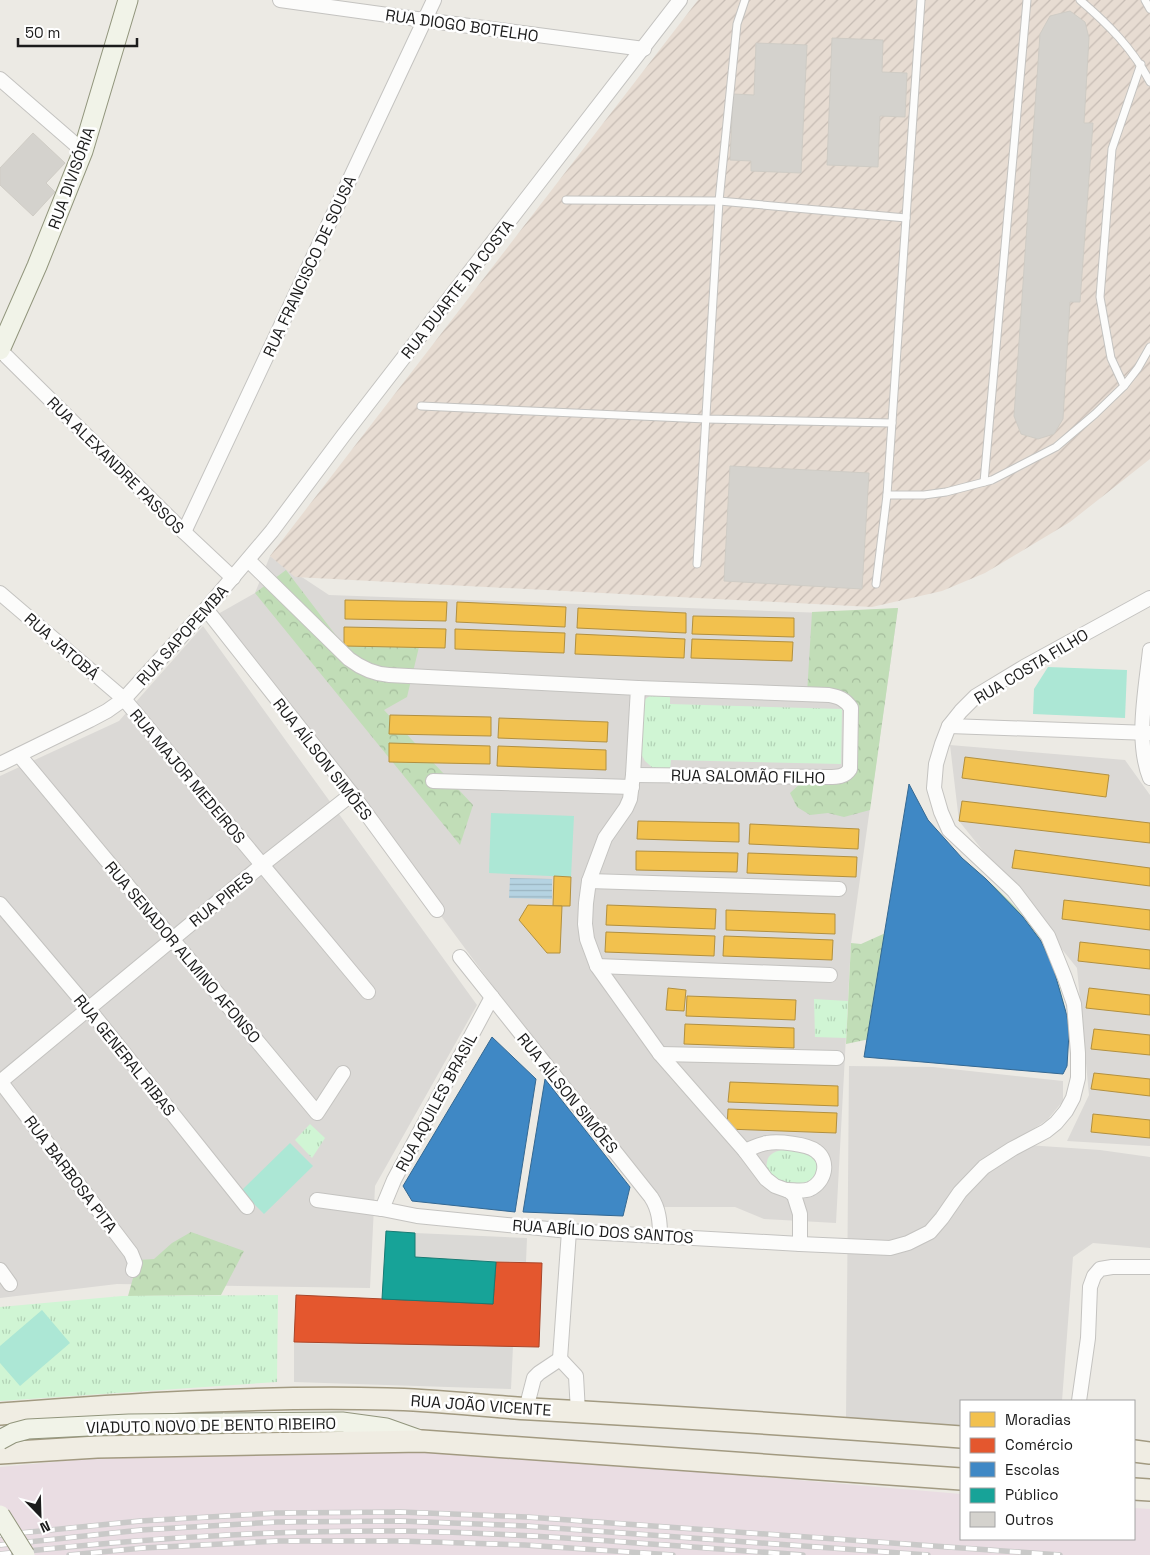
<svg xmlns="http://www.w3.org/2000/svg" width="1150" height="1555" viewBox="0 0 1150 1555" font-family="'Space Grotesk',sans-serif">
<defs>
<pattern id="military-furrows" width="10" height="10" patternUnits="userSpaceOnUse" patternTransform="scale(1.25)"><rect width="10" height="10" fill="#e7dcd2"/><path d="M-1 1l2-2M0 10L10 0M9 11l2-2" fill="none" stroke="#c6bcb4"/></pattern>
<pattern id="forest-crowns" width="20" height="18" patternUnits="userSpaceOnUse" patternTransform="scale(1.25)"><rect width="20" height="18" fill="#c1ddb7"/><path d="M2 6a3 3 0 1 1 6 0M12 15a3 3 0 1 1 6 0" fill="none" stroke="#a5bd9d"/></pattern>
<pattern id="park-tufts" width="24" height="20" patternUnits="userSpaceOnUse" patternTransform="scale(1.25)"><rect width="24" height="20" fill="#d0f5d4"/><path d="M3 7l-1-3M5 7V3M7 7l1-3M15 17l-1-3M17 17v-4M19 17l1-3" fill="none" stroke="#b2d1b5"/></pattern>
<pattern id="water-rules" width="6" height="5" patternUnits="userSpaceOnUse" patternTransform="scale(1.25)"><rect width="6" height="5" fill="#b5d3e2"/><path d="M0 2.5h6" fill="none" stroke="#9bb5c1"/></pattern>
</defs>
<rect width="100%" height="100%" fill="#eceae4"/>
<g fill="#dbd9d6">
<polygon points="270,556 329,595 825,613 898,608 851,943 836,1223 764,1219 735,1207 656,1207 218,614 255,593"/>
<polygon points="203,626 477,1005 375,1186 370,1288 117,1284 0,1298 0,776 119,721"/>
<polygon points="950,745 1125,760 1150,795 1150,1146 1067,1141 1089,1095 1077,968 959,821"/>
<polygon points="849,1066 933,1067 1063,1081 1063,1101 1048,1119 1012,1144 1100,1150 1150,1157 1150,1248 1093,1243 1073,1257 1062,1401 961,1401 961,1429 846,1421"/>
</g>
<polygon fill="url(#military-furrows)" points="698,0 1150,0 1150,459 1070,522 985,573 942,591 872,607 295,577 270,556"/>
<polygon fill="#eadde3" points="404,1451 621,1465 961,1494 961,1539 1134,1539 1134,1508 1150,1509 1150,1555 0,1555 0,1467 97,1458 301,1452"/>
<g fill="url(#forest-crowns)">
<polygon points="286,570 344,646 419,647 407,697 384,710 473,805 460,845 255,593"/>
<polygon points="898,608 870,810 844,817 828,813 810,815 797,807 790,793 804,780 846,781 850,708 807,694 812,612"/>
<path d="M 962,858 C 987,879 1027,914 1042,942 C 1054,965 1061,990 1067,1016 L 884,1036 L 846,1044 L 851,943 L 861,944 L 910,922 L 939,898 Z"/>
<polygon points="191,1232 244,1251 221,1295 128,1296 138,1260 154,1259 172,1243"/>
</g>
<g fill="url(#park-tufts)">
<polygon points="654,693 670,694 670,704 842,709 841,764 671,760 670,770 654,769 645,761 639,750 644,700"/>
<polygon points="814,999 848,1001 846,1038 815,1037"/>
<polygon points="310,1124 325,1138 312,1158 295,1140"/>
<path d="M 781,1150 L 801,1152 L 812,1155 C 839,1193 760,1190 767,1162 C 768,1154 775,1152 781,1150 Z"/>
<polygon points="278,1295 277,1382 0,1401 0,1307 122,1296"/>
</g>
<g fill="#ace7d5">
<polygon points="1048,667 1127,670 1125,718 1033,714 1034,689"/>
<polygon points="491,813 574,816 571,877 489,873"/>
<polygon points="290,1143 313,1166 264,1214 241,1191"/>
<polygon points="42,1310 70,1343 20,1386 0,1363 0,1346"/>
</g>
<g fill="#dad9d6">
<polygon points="415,1233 527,1238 526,1262 415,1258"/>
<polygon points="294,1343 513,1346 511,1389 294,1382"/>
</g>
<polygon fill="url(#water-rules)" points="510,878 552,879 552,899 509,898"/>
<g fill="#f2c14e" stroke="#b2903f">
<polygon points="345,600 447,602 446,621 345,619"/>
<polygon points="457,602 566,607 565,627 456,622"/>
<polygon points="578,608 686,613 686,633 577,628"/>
<polygon points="693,616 794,618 794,637 692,634"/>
<polygon points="344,627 446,629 445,648 344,646"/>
<polygon points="455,629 565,633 564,653 455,649"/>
<polygon points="576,634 685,639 684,658 575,654"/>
<polygon points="692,639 793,642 792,661 691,658"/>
<polygon points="390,715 491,717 491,736 389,734"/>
<polygon points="499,718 608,722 607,742 498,738"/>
<polygon points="389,743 490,746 490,764 389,762"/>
<polygon points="498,746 606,750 606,770 497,766"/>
<polygon points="965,757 1109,775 1106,797 962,778"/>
<polygon points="962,801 1150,823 1150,843 959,821"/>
<polygon points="638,821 739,823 739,842 637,839"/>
<polygon points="750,824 859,829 858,849 749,844"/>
<polygon points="1015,850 1150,868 1150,886 1012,868"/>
<polygon points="636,851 738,853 737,872 636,870"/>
<polygon points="748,853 857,857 856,877 747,873"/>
<polygon points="554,876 571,877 570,906 553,906"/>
<polygon points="1064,900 1150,910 1150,930 1062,919"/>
<polygon points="528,905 562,906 560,953 547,953 519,920"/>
<polygon points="607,905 716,909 715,929 606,925"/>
<polygon points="726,910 835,914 835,934 726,930"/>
<polygon points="606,932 715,936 714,956 605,952"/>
<polygon points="724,936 833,940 832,960 723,956"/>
<polygon points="1080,942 1150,950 1150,969 1078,961"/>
<polygon points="668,988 686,990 684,1011 666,1010"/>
<polygon points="1089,988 1150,995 1150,1015 1086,1008"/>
<polygon points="687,996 796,1000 795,1020 686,1016"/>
<polygon points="685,1024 794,1028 794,1048 684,1044"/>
<polygon points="1094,1029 1150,1035 1150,1055 1091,1049"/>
<polygon points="1094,1073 1150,1079 1150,1096 1091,1089"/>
<polygon points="730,1082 838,1086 838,1106 728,1102"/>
<polygon points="728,1109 837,1113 836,1133 727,1129"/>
<polygon points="1093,1114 1150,1120 1150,1138 1091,1132"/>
</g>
<polygon fill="#e4572e" stroke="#a84529" points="496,1262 542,1263 539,1347 294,1342 296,1295 493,1304"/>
<g fill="#3f88c5" stroke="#346892">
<polygon points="909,784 928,820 962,858 986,879 1023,917 1041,941 1053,967 1067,1016 1069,1033 1067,1066 1063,1074 864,1057"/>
<polygon points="492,1037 536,1079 515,1212 412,1201 403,1186"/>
<polygon points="545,1079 630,1187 623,1216 523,1212"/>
</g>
<polygon fill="#17a398" stroke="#187a73" points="386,1231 415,1233 415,1257 496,1262 493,1304 382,1299"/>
<g fill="#d4d2cd" stroke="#cfccc5">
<polygon points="1070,11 1085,22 1089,38 1084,123 1093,123 1080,302 1070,302 1063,419 1054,434 1038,439 1021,434 1014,416 1040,34 1050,16"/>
<polygon points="832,38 883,40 882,72 907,73 905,117 880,116 878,167 827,165"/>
<polygon points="756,43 807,45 801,173 751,171 751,161 730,160 733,94 754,95"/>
<polygon points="33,133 65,163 46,183 55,192 33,216 0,185 0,168"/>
<polygon points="730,466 869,473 862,589 724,581"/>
</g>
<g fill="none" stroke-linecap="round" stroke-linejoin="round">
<g stroke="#c4c3c0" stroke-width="9">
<g id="lane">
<path d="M 1080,0 C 1108,24 1133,49 1150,82"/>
<polyline points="1145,0 1150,9"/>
<polyline points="566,200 719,201 906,218"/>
<polyline points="1124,386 1111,358 1100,297 1112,149 1141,64"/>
<polyline points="421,406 706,419 892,423"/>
<polyline points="984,482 1027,0"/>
<polyline points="887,495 924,495 946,492 992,480 1056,447 1095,414 1124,386 1138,368 1150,347"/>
<polyline points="697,564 719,201 737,24 745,0"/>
<polyline points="876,584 887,495 921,0"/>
</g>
</g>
<g stroke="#c4c3c0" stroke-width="16">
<g id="street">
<polyline points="280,0 424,20 644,49"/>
<polyline points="0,79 83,151"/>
<polyline points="0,350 184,532 233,578"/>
<polyline points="184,532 434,0"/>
<path d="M 248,560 L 349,659 C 361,668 373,674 389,675 L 638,688 L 633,775 L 630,799 L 626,808 L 605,838 L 589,881 L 586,903 L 585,924 L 587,939 L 597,966 L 660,1054 L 745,1151 L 766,1179 L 775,1186 L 789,1191 L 794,1195 L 800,1214 L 800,1244"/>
<polyline points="0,593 124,699 368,992"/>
<polyline points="206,609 352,794 437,910"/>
<path d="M 1150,650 C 1146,689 1135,741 1150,778"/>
<polyline points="949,726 1150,733"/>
<polyline points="19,755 317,1113 343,1073"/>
<polyline points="0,764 90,720 107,711 124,699 206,609 272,531 343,436 680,0"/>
<path d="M 633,775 L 828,777 C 837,777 845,777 850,769 L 851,708 C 845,699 839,697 829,695 L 638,688"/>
<polyline points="433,781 632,787"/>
<polyline points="589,881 839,889"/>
<polyline points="0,904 88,1008 247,1207"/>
<path d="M 460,957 L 651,1197 C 659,1209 660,1222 660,1236"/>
<polyline points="597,966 830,975"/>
<polyline points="660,1054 837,1058"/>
<polyline points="0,1081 131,1253 135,1263 133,1270"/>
<polyline points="0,1082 262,865 352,794"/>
<path d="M 745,1151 C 752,1148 759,1144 767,1143 C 778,1141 808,1144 816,1151 C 830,1161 825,1182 810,1189 C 803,1192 794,1190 787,1190"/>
<polyline points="317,1200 382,1209 417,1216 569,1231 800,1244 890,1248 908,1243 930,1232 942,1218 960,1192 984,1167 1012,1149 1046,1131 1056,1123 1066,1111 1073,1098 1078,1078 1078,1053 1074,1004 1065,978 1048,936 1014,891 949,830 941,812 934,788 936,764 942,744 949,726 961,711 976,696 1024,667 1150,598"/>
<polyline points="382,1209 394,1180 492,997"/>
<polyline points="0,1270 10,1284"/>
<polyline points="560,1359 569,1231"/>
<polyline points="560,1359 576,1376 578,1412"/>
<polyline points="1079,1401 1088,1338 1090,1287 1094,1276 1100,1269 1112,1267 1150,1267"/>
<polyline points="526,1409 534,1378 539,1373 560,1359"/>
</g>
</g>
<g stroke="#91957c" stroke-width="21">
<g id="secondary">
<polyline points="0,350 37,266 83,151 128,0"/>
<polyline points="223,1423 342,1422 386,1428 417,1439"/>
</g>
</g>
<g stroke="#a29a81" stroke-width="24">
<g id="primary">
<path d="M 0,1414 C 129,1404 258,1396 387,1399 C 435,1400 483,1406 531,1409 C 675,1417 818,1426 961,1437"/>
<polyline points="1134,1451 1150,1453"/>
<polyline points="0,1453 97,1447 422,1441 961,1479"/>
<polyline points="1134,1489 1150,1490"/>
</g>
</g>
<use href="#lane" stroke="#fcfcfb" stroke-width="7"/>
<use href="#street" stroke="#fcfcfb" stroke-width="14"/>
<use href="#secondary" stroke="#f1f3e8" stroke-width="19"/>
<use href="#primary" stroke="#f0ede3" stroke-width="21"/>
<g stroke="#c9c9c8" stroke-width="5.5">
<g id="rail">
<polyline points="0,1535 140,1521 277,1513 400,1512 527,1517 1060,1555"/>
<polyline points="0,1545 141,1530 277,1522 400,1521 526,1526 928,1555"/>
<path d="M 0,1554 C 133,1539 266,1530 400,1531 C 534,1533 669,1546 803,1555"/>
<polyline points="69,1555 143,1548 278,1541 400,1541 525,1545 673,1555"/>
</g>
</g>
<use href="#rail" stroke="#fff" stroke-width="4" stroke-dasharray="11" stroke-linecap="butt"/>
<g stroke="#91957c" stroke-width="21" stroke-linecap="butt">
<g id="secondary-bridge">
<polyline points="0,1440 13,1433 28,1429 129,1424 223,1423"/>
<polyline points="0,1515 25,1555"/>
</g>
</g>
<use href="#secondary-bridge" stroke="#f1f3e8" stroke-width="19"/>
</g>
<g text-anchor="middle" stroke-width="5" stroke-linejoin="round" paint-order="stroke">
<g font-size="16" fill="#1c1c1c" stroke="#fff">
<text transform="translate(462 25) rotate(8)" y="6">RUA DIOGO BOTELHO</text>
<text transform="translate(71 178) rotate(-70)" y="6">RUA DIVISÓRIA</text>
<text transform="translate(309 266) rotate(-65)" y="6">RUA FRANCISCO DE SOUSA</text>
<text transform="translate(457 289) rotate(-52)" y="6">RUA DUARTE DA COSTA</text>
<text transform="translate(116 465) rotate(45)" y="6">RUA ALEXANDRE PASSOS</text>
<text transform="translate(182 635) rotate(-48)" y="6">RUA SAPOPEMBA</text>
<text transform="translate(62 646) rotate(41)" y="6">RUA JATOBÁ</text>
<text transform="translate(1031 666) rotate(-31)" y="6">RUA COSTA FILHO</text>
<text transform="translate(323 759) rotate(52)" y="6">RUA AÍLSON SIMÕES</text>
<text transform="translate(188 776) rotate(50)" y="6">RUA MAJOR MEDEIROS</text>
<text transform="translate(748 776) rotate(1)" y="6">RUA SALOMÃO FILHO</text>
<text transform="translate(221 899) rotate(-39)" y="6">RUA PIRES</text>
<text transform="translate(183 952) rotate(50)" y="6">RUA SENADOR ALMINO AFONSO</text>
<text transform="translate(125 1055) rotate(51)" y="6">RUA GENERAL RIBAS</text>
<text transform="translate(568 1093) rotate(51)" y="6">RUA AÍLSON SIMÕES</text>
<text transform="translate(436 1102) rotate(-62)" y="6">RUA AQUILES BRASIL</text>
<text transform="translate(71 1174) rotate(53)" y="6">RUA BARBOSA PITA</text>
<text transform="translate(603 1231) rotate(4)" y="6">RUA ABÍLIO DOS SANTOS</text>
<text transform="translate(481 1405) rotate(4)" y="6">RUA JOÃO VICENTE</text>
<text transform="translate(211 1425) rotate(-1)" y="6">VIADUTO NOVO DE BENTO RIBEIRO</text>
</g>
</g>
<rect x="960" y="1400" width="175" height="140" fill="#ffffff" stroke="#a4a4a4"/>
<rect x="970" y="1412" width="25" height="15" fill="#f2c14e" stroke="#a4a4a4"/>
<text x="1005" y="1425" font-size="15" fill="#1c1c1c">Moradias</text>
<rect x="970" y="1438" width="25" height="15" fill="#e4572e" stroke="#a4a4a4"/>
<text x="1005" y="1450" font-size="15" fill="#1c1c1c">Comércio</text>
<rect x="970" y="1462" width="25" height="15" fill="#3f88c5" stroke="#a4a4a4"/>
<text x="1005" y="1475" font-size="15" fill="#1c1c1c">Escolas</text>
<rect x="970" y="1488" width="25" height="15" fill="#17a398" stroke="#a4a4a4"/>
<text x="1005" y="1500" font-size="15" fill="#1c1c1c">Público</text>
<rect x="970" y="1512" width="25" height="15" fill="#d4d2cd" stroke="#a4a4a4"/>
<text x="1005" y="1525" font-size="15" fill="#1c1c1c">Outros</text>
<g transform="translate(40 1515) rotate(157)" stroke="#ffffff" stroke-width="4" paint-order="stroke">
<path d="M0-4L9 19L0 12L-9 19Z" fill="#1c1c1c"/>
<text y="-8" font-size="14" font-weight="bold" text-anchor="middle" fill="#1c1c1c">N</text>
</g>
<path d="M18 38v8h119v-8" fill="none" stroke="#1c1c1c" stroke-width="2.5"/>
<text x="25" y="38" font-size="15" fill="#1c1c1c" stroke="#ffffff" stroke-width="4" paint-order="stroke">50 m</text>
</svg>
